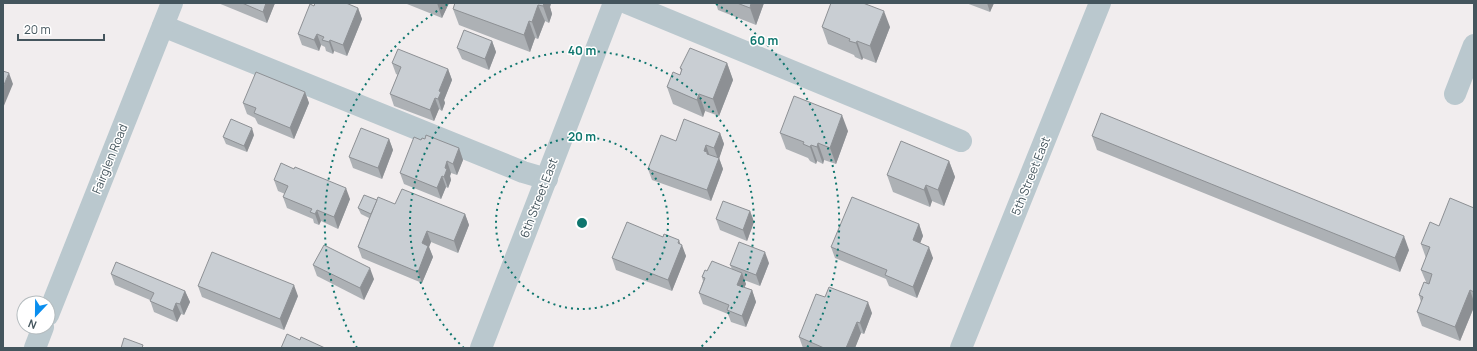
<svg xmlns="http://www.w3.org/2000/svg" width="1477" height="351" viewBox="0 0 1477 351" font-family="Manrope,sans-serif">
<rect width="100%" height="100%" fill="#f1edee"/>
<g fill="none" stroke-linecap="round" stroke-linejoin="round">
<g stroke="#bac8ce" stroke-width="22">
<polyline points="627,3 961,141"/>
<polyline points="163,26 523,172 547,179"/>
<polyline points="1455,94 1474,45"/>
<polyline points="48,315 172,3"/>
<polyline points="35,348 43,327"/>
<polyline points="481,348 614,3"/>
<polyline points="961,348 1100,3"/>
</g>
</g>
<g fill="#adb1b5">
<polygon points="218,3 275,3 267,23"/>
<polygon points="407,3 449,3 442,18 407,4"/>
<polygon points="551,3 550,7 552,14 549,23 545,21 538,39 535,38 530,52 459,25 453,9"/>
<polygon points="716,3 764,3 756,25 718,10"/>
<polygon points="966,3 994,3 990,12"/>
<polygon points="314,6 358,8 362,19 347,56 334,51 333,54 326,51 325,47 321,45 319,51 302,45 298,34"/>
<polygon points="822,27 890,27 876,63 863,58 862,60 855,57 854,55 828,44"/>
<polygon points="492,41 496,52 489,70 462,59 457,48"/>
<polygon points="392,63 448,69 452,80 444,100 445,103 442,111 439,109 434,121 394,106 390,94 398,75 396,74"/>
<polygon points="727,63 733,80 719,116 705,111 703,117 673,104 667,87 680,75 681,71 680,68"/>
<polygon points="305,92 309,103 294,139 258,124 255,118 247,114 243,103"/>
<polygon points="848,131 836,164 824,160 823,164 817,161 816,164 810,161 808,158 786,149 780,133"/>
<polygon points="720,133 724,144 719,158 723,169 711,201 652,180 648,169 676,141"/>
<polygon points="254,135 247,152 226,144 223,137"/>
<polygon points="1092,136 1409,250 1400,272 1097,150"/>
<polygon points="389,139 393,150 382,179 353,168 349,157"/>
<polygon points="425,139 459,148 463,160 457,175 451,173 450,176 451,180 448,188 446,187 441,199 404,184 400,173 421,140"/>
<polygon points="949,161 955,177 944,206 932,201 930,207 893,192 887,175"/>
<polygon points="274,180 350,199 338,229 321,221 319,225 314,223 313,219 287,208 283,197 285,194 278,191"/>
<polygon points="377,200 395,204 465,214 469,225 458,253 431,242 429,247 433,257 422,283 362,258 358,247 369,218 361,214 358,208"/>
<polygon points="1474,208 1474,307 1460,341 1422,326 1417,312 1421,302 1419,295 1426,282 1421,270 1426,258 1421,244 1439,226"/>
<polygon points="750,211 754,222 747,241 720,230 716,219"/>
<polygon points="919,224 923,236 920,243 933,258 917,298 889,286 886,279 835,258 831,247"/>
<polygon points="680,244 686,256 672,291 616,270 612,258"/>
<polygon points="769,263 760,286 744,280 746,284 744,287 752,290 756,302 746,327 731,322 728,314 703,304 699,293 703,281 702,277 707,271 732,269 730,265"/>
<polygon points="313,265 374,279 364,300 317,276"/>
<polygon points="111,274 185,291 190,302 184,315 181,314 177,322 154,312 150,300 115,285"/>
<polygon points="198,286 298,296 284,330 202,297"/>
<polygon points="825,297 872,313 864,334 861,333 855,348 803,348 799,337"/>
</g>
<g fill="#8d9094">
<polygon points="266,3 275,3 267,23 263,12"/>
<polygon points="437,3 449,3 442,18"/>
<polygon points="544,3 551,3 550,7 552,14 549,23 543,6"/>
<polygon points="751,3 764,3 756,25 750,8"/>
<polygon points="987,3 994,3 990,12"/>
<polygon points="538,5 545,21 538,39 532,22"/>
<polygon points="358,8 362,19 347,56 343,45"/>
<polygon points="884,11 890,27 876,63 870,46"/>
<polygon points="529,21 535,38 530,52 524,35"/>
<polygon points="317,34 321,45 319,51 314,40"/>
<polygon points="330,40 334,51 333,54 329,42"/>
<polygon points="492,41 496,52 489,70 485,59"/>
<polygon points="857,41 863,58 862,60 856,43"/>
<polygon points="727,63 733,80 719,116 713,99"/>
<polygon points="448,69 452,80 444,100 445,103 442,111 438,99 439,91"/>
<polygon points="9,73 13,84 3,108 3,87"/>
<polygon points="305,92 309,103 294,139 290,128"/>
<polygon points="699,94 705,111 703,117 697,100"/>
<polygon points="435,98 439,109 434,121 430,110"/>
<polygon points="842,115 848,131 836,164 830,148"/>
<polygon points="252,128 254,135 247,152 244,146"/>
<polygon points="720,133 724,144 719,159 719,158 723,169 711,201 707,190 718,159 714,148"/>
<polygon points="389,139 393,150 382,179 378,168"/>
<polygon points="818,143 824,160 823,164 817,147"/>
<polygon points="706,145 710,157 704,151"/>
<polygon points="811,145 817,161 816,164 810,147"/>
<polygon points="459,148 463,160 457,175 453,164"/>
<polygon points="447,161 451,173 450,176 451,180 448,188 444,177 445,168"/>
<polygon points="949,161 955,177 944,206 938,190"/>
<polygon points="442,176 446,187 441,199 437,188"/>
<polygon points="926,185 932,201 930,207 924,190"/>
<polygon points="346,188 350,199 338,229 334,217"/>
<polygon points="317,210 321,221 319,225 315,214"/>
<polygon points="750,211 754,222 747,241 743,230"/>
<polygon points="465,214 469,225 458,253 454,241"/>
<polygon points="919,224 923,236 917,251 913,240"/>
<polygon points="427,231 431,242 429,247 433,257 422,283 418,272 422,243"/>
<polygon points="1404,236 1409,250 1400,272 1395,258"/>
<polygon points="679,240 681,246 682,245 686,256 672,291 668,280"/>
<polygon points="929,247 933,258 917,298 913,287"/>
<polygon points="765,252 769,263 760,286 756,275"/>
<polygon points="370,268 374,279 364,300 360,288"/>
<polygon points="742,273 746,284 741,296 737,285"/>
<polygon points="294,285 298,296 284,330 280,319"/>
<polygon points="752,290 756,302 746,327 742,316"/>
<polygon points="1470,290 1474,302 1474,307 1460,341 1455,327"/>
<polygon points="185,291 190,302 184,315 180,304"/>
<polygon points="868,302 872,313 864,334 860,323"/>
<polygon points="176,303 181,314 177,322 173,311"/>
<polygon points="857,322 861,333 855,348 846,348"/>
</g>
<g fill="#c9ced3" stroke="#8d9094">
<polygon points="242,3 266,3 263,12"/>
<polygon points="315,3 346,3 358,8 343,45 330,40 329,42 322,40 324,37 317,34 314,40 298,34 310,4 314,6"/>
<polygon points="455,3 544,3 543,6 538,5 532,22 529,21 524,35 453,9"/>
<polygon points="737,3 751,3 750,8"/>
<polygon points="831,3 863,3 884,11 870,46 857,41 856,43 849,41 850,39 822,27"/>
<polygon points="464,30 492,41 485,59 457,48"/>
<polygon points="690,48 727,63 713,99 699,94 697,100 667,87 673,72 680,75 682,69 680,68"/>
<polygon points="398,49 448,69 439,91 441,92 438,99 435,98 430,110 390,94 401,67 392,63"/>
<polygon points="3,71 9,73 3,87"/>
<polygon points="256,72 305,92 290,128 254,113 256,108 243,103"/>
<polygon points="794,96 842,115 830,148 818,143 817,147 811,145 810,147 803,144 804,142 780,133"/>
<polygon points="1101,113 1404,236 1395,258 1092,136"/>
<polygon points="231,119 252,128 244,146 223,137"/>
<polygon points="684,119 720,133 714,148 706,145 704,151 707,152 707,154 719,158 707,190 648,169 661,135 676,141"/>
<polygon points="361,128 389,139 378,168 349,157"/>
<polygon points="426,135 459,148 453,164 447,161 445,168 447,169 444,177 442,176 437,188 400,173 414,137 421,140 422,138 425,139"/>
<polygon points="901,141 949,161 938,190 926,185 924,190 887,175"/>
<polygon points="281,163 294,169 295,167 346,188 334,217 317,210 315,214 310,212 312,209 283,197 288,186 274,180"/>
<polygon points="402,189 465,214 454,241 427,231 422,243 428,246 418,272 358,247 378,197 395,204"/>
<polygon points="364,195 377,200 371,214 358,208"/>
<polygon points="852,197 919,224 913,240 929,247 913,287 885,275 887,270 831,247"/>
<polygon points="1450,198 1474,208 1474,292 1470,290 1455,327 1417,312 1423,297 1419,295 1424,282 1429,284 1432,274 1421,270 1430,247 1421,244 1430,222 1439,226"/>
<polygon points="723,201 750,211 743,230 716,219"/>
<polygon points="627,222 663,237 664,234 679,240 678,243 682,245 668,280 612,258"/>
<polygon points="739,242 765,252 756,275 730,265"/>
<polygon points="324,245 370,268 360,288 313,265"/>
<polygon points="212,252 294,285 280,319 198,286"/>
<polygon points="712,261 742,273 737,285 752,290 742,316 727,310 729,305 699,293 705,278 702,277 705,270 707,271"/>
<polygon points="116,262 185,291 180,304 176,303 173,311 150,301 154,293 111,274"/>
<polygon points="829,287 868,302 860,323 857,322 846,348 824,348 799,337 816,294 825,297"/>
<polygon points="287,334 300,340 301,337 325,348 281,348"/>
<polygon points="124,338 143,345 142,348 121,348"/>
</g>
<g fill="none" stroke="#0f766e" stroke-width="2" stroke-dasharray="2 4">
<circle cx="582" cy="223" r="86"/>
<path d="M464 348A172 172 0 1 1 700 348"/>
<path d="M357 348A257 257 0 0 1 448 4M716 4A257 257 0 0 1 807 348"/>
</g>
<g text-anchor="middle" stroke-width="3" stroke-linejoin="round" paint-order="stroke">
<g font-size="12" fill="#44555d" stroke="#fff">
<text transform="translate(110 159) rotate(-68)" y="4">Fairglen Road</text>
<text transform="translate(1031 176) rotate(-68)" y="4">5th Street East</text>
<text transform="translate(539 198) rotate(-69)" y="4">6th Street East</text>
</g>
</g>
<circle cx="582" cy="223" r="6" fill="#0f766e" stroke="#fff" stroke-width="2"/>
<g font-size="12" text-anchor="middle" font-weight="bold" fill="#0f766e" stroke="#fff" stroke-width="3" stroke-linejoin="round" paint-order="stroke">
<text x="764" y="45">60 m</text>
<text x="582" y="55">40 m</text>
<text x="582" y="141">20 m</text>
</g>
<rect width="1477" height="351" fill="none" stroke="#44555d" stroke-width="8"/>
<g transform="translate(36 315) rotate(202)"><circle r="19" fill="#ffffff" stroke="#b4bbbe"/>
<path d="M0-3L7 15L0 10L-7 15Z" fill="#098eef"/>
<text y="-6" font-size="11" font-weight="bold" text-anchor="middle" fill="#44555d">N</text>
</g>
<path d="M18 34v6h86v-6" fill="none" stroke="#44555d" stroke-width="2"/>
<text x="24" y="34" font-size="12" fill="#44555d" stroke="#ffffff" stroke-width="3" paint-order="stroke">20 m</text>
</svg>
